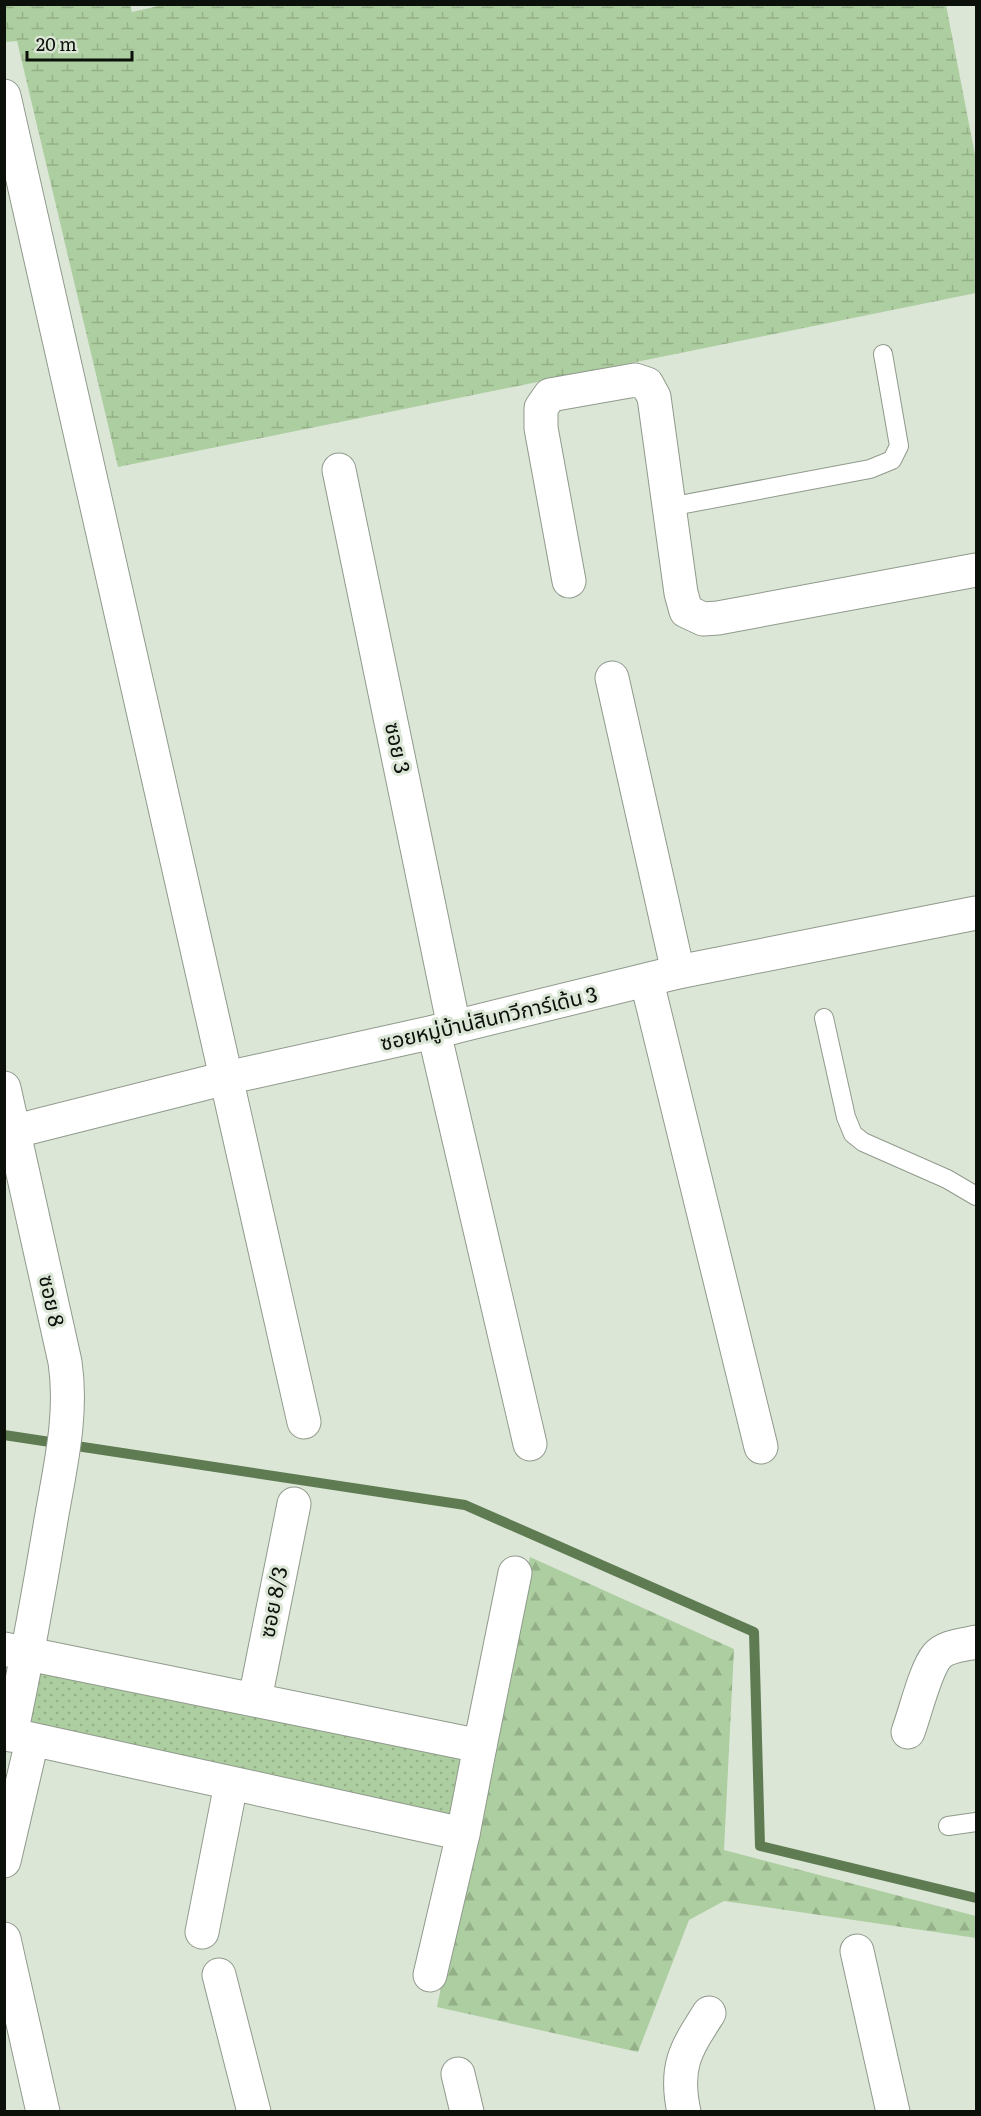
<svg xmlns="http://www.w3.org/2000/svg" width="981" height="2116" viewBox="0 0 981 2116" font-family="Literata,'Noto Sans Thai',serif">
<defs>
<pattern id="forest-firs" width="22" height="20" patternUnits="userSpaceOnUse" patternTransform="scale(1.5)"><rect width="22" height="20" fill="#adcea0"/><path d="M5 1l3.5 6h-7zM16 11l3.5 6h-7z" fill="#94b088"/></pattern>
<pattern id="wetland-marsh" width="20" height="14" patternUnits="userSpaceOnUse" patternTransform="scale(1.5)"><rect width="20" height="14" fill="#adcea0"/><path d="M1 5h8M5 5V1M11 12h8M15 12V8" fill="none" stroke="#94b088"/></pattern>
<pattern id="garden-dots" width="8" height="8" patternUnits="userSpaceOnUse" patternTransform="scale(1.5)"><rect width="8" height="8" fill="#adcea0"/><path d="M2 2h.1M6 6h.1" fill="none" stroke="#94b088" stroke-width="1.8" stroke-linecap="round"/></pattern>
</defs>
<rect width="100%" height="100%" fill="#dbe6d7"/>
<polygon fill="url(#forest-firs)" points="530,1557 734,1649 724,1850 976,1916 976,1938 724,1901 689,1920 638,2052 437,2007"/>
<polygon fill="url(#wetland-marsh)" points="5,4 130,5 132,12 167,4 946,5 976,160 976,293 118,467 17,41 5,42"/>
<polygon fill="url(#garden-dots)" points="41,1668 463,1757 450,1814 29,1726"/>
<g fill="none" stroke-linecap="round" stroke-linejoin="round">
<polyline stroke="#5e7b52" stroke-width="10" points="4,1435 465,1505 754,1632 760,1846 976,1898"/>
<g stroke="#909a8c" stroke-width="20">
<g id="lane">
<polyline points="669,507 870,469 892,460 899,446 883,354"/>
<polyline points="824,1018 846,1117 853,1134 863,1142 947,1179 976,1196"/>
<polyline points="948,1826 976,1822"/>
</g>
</g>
<g stroke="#909a8c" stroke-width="35">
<g id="street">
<polyline points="4,96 304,1422"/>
<polyline points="339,470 454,1027"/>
<polyline points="569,581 541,428 541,408 550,395 635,380 647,384 654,397 681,593 686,611 703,619 718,618 976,570"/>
<polyline points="612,678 678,972"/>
<polyline points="647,982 761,1447"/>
<polyline points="434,1032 530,1444"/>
<path d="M 4,1088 L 65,1362 C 73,1415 60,1467 51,1520 C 39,1592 26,1663 11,1735"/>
<polyline points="4,1134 226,1078 434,1032 678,972 976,913"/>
<polyline points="4,1649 480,1746 463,1834 4,1733"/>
<polyline points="255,1699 294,1504"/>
<path d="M 908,1732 C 915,1714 925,1670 937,1656 C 945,1646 964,1645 976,1642"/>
<polyline points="480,1746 515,1573"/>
<polyline points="4,1861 32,1741"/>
<polyline points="202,1932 231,1784"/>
<polyline points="4,1939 43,2112"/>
<polyline points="857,1951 893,2112"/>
<polyline points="219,1975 254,2112"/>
<polyline points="430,1975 463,1834"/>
<polyline points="458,2074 467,2112"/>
<path d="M 684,2112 C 674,2066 686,2049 709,2013"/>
</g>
</g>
<use href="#lane" stroke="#fff" stroke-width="18"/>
<use href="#street" stroke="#fff" stroke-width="33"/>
</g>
<g text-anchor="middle" stroke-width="6" stroke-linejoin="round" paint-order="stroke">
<g font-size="21" fill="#0c100b" stroke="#dbe6d7">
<text transform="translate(397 748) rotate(78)" y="7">ซอย 3</text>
<text transform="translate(489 1019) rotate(-13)" y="7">ซอยหมู่บ้าน่สินทวีการ์เด้น 3</text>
<text transform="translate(51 1301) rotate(78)" y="7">ซอย 8</text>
<text transform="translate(274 1602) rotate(-79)" y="7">ซอย 8/3</text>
</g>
</g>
<rect width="981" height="2116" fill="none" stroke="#0c100b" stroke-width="12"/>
<path d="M27 51v9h105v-9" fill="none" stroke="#0c100b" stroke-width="3"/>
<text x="36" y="51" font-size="18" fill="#0c100b" stroke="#dbe6d7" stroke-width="4.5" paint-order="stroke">20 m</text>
</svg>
